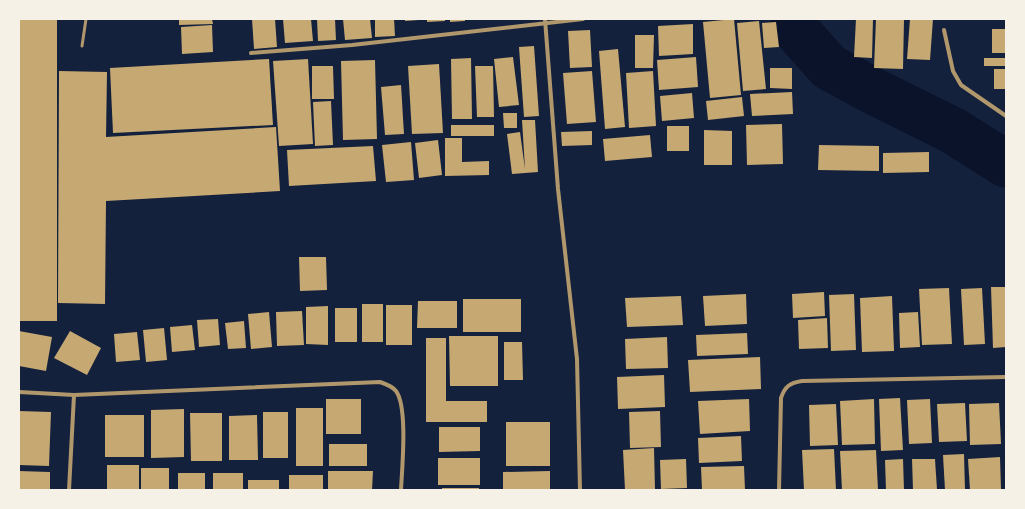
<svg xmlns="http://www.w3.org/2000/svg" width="1025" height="509" viewBox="0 0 1025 509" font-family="Roboto,sans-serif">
<rect width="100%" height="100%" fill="#14213d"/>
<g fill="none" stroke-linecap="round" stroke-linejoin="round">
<polyline stroke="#0b132b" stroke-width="47" points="794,19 797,31 829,67 871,90 952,130 1006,164"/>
</g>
<g fill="#c6a872">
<rect x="19" y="19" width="38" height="302"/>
<polygon points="179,19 212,19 213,24 179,25"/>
<polygon points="252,19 275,19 277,47 254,49"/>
<polygon points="283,19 311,19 313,41 285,43"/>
<polygon points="317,19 335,19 336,40 318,41"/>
<polygon points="343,19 370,19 372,38 345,40"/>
<polygon points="375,19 394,19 395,36 375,37"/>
<polygon points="405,19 419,19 419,20 405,21"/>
<polygon points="427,19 445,19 445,21 427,22"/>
<polygon points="450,19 465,19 465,21 450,22"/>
<polygon points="734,19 741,95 710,98 703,22"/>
<polygon points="856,19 873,19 872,58 854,57"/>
<polygon points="876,19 904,19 903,69 874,68"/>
<polygon points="910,19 933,19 930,60 907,59"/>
<polygon points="759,21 766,89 743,91 737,23"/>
<polygon points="776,22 779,47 764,48 762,23"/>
<polygon points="693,24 693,54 659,56 658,26"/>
<polygon points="212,25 213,52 182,54 181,27"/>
<rect x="992" y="29" width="14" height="24"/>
<polygon points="590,30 592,67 570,68 568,31"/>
<polygon points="635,35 654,35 653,68 635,68"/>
<polygon points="534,46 539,116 524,117 519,47"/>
<polygon points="618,49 625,127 605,129 599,51"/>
<polygon points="513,57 519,105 499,107 494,59"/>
<polygon points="696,57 698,87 659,90 657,60"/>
<polygon points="471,58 472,119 452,119 451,59"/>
<rect x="984" y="58" width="22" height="8"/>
<polygon points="269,59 273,125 113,133 110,68"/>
<polygon points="308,59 313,144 279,146 273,61"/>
<polygon points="375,60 377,139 343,140 341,61"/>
<polygon points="439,64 443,133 412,134 408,66"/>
<polygon points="312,66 333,66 334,99 312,99"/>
<polygon points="475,66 493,66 494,117 477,117"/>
<polygon points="770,68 792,68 792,89 770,88"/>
<rect x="994" y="69" width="12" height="20"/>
<polygon points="59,71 107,72 106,137 276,127 280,191 106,201 105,304 58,303"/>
<polygon points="592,71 596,122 567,124 563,73"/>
<polygon points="653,71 656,126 629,128 626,73"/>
<polygon points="401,85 404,134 385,135 381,87"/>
<polygon points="792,92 793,114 752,116 750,94"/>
<polygon points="692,93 694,118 662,121 660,96"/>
<polygon points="742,97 744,116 708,120 706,101"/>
<polygon points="331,101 333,145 315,146 313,102"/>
<polygon points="503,113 517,113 517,128 504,128"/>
<polygon points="522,120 535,120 538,172 512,174 507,134 520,132 525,169"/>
<polygon points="782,124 783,164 747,165 746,125"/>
<rect x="451" y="125" width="43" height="11"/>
<rect x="667" y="126" width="22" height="25"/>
<polygon points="704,130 732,131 732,165 704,165"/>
<polygon points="592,131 592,145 562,146 561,132"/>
<polygon points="650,135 652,157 605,161 603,139"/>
<polygon points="445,138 462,138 462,162 489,161 489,175 445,176"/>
<polygon points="438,140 442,175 419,178 415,143"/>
<polygon points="411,142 414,180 386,182 382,145"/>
<polygon points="819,145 879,146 879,171 818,170"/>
<polygon points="373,146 376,181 289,186 287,150"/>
<polygon points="929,152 929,172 883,173 883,153"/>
<polygon points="299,257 326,257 327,290 300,291"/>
<polygon points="991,287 1006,287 1006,347 993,348"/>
<polygon points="949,288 952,344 922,345 919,289"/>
<polygon points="982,288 985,344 964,345 961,289"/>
<polygon points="824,292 825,316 793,318 792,294"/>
<polygon points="746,294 747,324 705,326 703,296"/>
<polygon points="854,294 856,350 831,351 829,295"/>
<polygon points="681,296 683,325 627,327 625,298"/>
<polygon points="892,296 894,351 862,352 860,298"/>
<rect x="463" y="299" width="58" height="33"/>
<polygon points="418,301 457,301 457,328 417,328"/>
<rect x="362" y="304" width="21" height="38"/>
<rect x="386" y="305" width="26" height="40"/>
<polygon points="328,306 328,345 306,344 306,307"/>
<rect x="335" y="308" width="22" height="34"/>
<polygon points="302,311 304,345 277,346 276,312"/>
<polygon points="269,312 272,347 251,349 248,314"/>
<polygon points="918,312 920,347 900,348 899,313"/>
<polygon points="827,318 828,348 799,349 798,320"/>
<polygon points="218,319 220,345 199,347 197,320"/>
<polygon points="244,321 246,348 228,349 225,323"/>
<polygon points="192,325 195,350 172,352 170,327"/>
<polygon points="164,328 167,360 146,362 143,330"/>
<polygon points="19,331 52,337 46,371 19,366"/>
<polygon points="70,331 101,348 87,375 54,358"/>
<polygon points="137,332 140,360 116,362 114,334"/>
<polygon points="747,333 748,354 697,356 696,335"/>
<polygon points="449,336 498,336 498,386 450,386"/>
<polygon points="667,337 668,368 626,369 625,339"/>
<polygon points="426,338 446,338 446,401 487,401 487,422 426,422"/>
<polygon points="504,342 522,342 523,380 504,380"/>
<polygon points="760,357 761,389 690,392 688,360"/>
<polygon points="664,375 665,407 618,409 617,377"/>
<polygon points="900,398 903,450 881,451 879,399"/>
<rect x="326" y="399" width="35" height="35"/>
<polygon points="749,399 750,431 700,434 698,401"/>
<polygon points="874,399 875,444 842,445 840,401"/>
<polygon points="930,399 932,443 909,444 907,400"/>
<polygon points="965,403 967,441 939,442 937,404"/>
<polygon points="999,403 1001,444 970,445 969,404"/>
<polygon points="836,404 838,445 810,446 809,405"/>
<rect x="296" y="408" width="27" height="58"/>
<polygon points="184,409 184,457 151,458 151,410"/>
<polygon points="19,411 51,412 49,466 19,465"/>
<polygon points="660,411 661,447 630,448 629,412"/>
<rect x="263" y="412" width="25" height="46"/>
<polygon points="190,413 222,413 222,461 191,461"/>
<rect x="105" y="415" width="39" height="42"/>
<polygon points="257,415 258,460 229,460 229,416"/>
<rect x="506" y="422" width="44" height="44"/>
<polygon points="439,427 480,427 480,451 439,452"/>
<polygon points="741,436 742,461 699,463 698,438"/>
<rect x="329" y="444" width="38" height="22"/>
<polygon points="654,448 655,490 625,490 623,450"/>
<polygon points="834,449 836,490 804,490 802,450"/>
<polygon points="876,450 878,490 842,490 840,451"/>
<polygon points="964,454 965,490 945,490 943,455"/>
<polygon points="1000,457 1001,490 970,490 968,459"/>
<rect x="438" y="458" width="42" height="27"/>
<polygon points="686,459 687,488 661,489 660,460"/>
<polygon points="903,459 904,490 886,490 885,460"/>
<polygon points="912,459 935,459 937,490 913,490"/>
<rect x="107" y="465" width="32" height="25"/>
<polygon points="744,466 745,490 702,490 701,467"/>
<rect x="141" y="468" width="28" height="22"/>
<polygon points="19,471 50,472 50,490 19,490"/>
<polygon points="328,471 373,471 372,490 328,490"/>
<polygon points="550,471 550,490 503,490 503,472"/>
<rect x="178" y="473" width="27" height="17"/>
<rect x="213" y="473" width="30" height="17"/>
<rect x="289" y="475" width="34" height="15"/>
<rect x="248" y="480" width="31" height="10"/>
<rect x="442" y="488" width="37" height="2"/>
</g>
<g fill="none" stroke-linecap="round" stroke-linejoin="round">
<polyline stroke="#b1986c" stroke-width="3" points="82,46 86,19"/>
<g stroke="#b1986c" stroke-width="4">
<polyline points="545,19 558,189 577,359 580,490"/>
<polyline points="944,30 953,71 961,85 1006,116"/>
<polyline points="251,53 352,45 583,19"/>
<path d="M 19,392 L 74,395 L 380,382 C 386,384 392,386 396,391 C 408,407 402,469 401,490"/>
<polyline points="69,490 74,395"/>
<path d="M 779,490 L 781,398 C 785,386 790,383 802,381 L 1006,377"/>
</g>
</g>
<rect width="1025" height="509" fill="none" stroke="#f6f1e7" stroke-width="40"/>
</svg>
